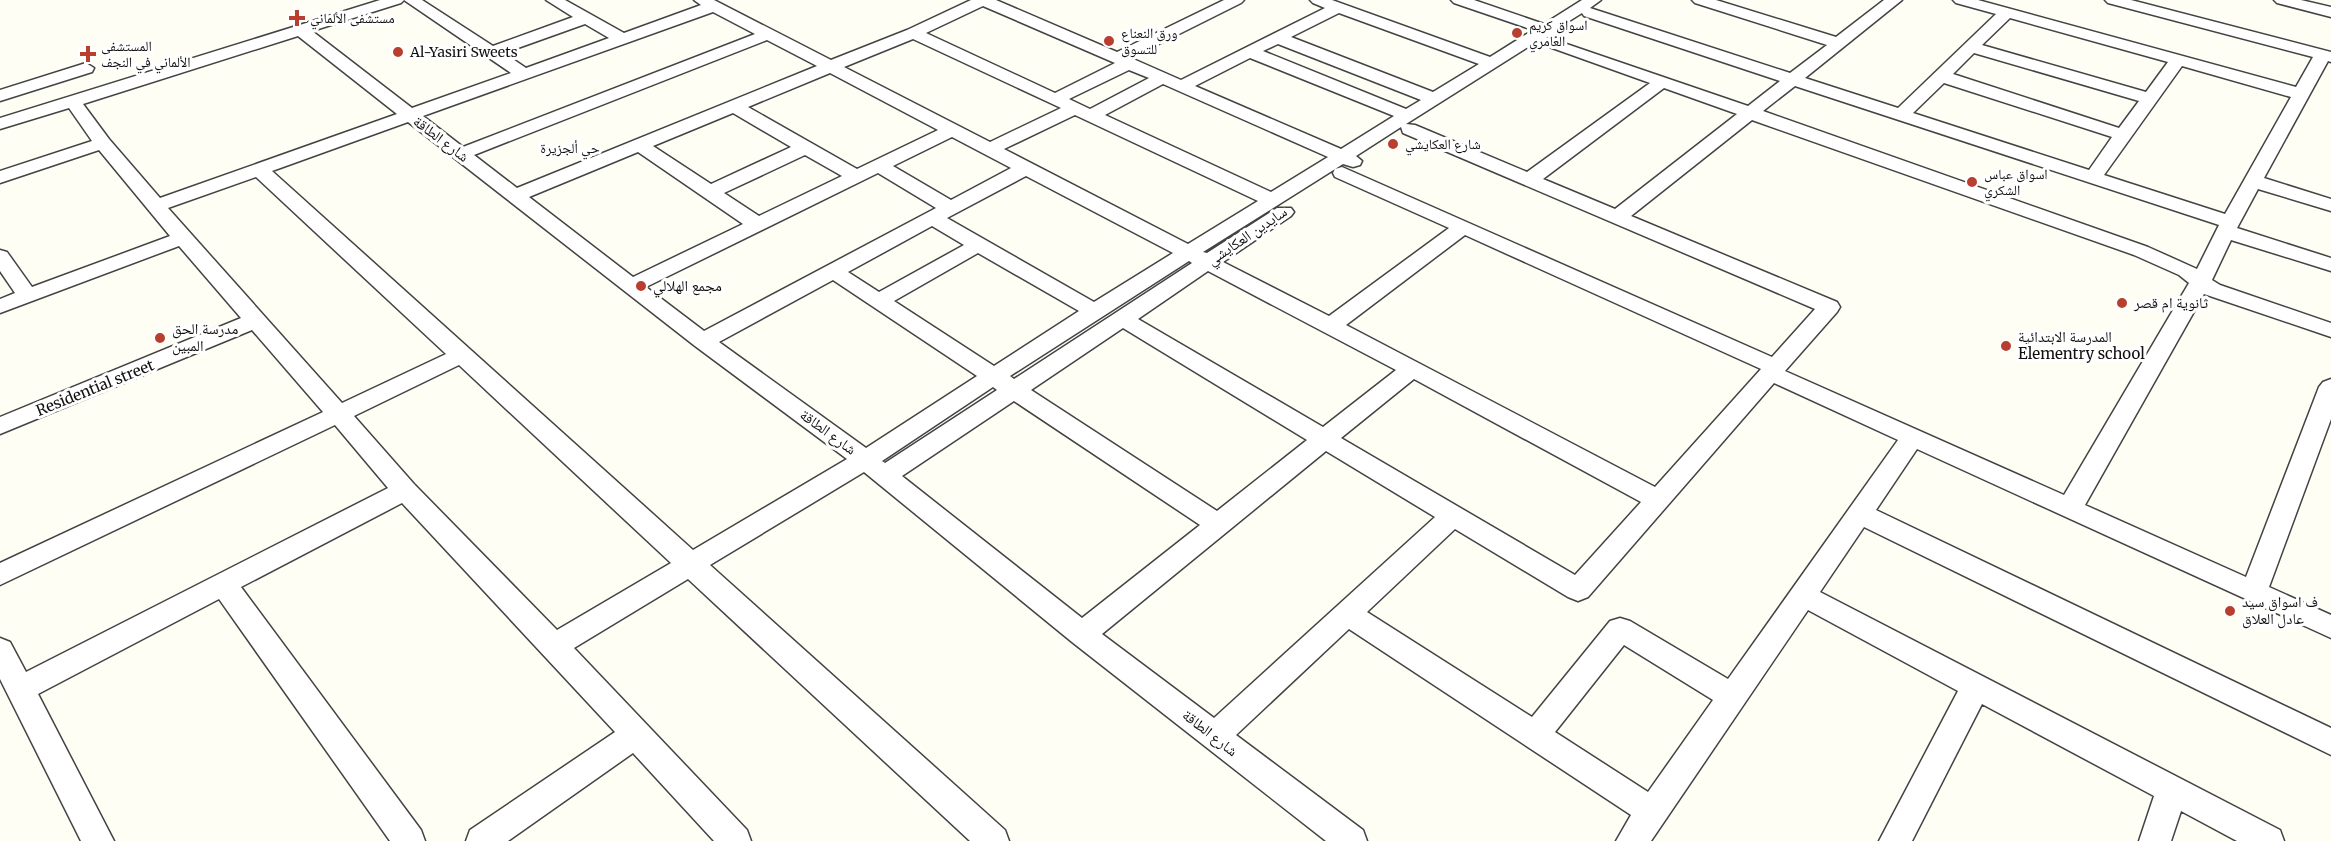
<svg xmlns="http://www.w3.org/2000/svg" width="2331" height="841" viewBox="0 0 2331 841" font-family="Merriweather,'Noto Naskh Arabic',serif">
<rect width="100%" height="100%" fill="#fefef4"/>
<g fill="none" stroke-linecap="round" stroke-linejoin="round">
<g stroke="#434343" stroke-width="3">
<g id="minor">
<path d="M 380,0 L 404,0 L 401,3 L 312,31 L 412,108 L 511,73 L 404,0 L 422,0 L 493,46 L 573,17 L 546,0 L 565,0 L 624,33 L 701,5 L 694,0 L 714,0 L 831,60 L 907,30 L 971,0 L 996,0 L 1117,52 L 1224,0 L 1244,0 L 1241,3 L 1131,58 L 1181,80 L 1325,8 L 1313,3 L 1310,0 L 1332,0 L 1490,57 L 1533,30 L 1454,3 L 1451,0 L 1474,0 L 1544,24 L 1582,0 L 1601,0 L 1590,8 L 1790,73 L 1827,45 L 1695,3 L 1692,0 L 1716,0 L 1836,37 L 1884,0 L 1902,0 L 1805,78 L 1898,108 L 1996,14 L 1956,3 L 1953,0 L 1978,0 L 2296,87 L 2313,57 L 2108,3 L 2105,0 L 2131,0 L 2331,52 L 2331,62 L 2328,61 L 2264,178 L 2331,199 L 2331,211 L 2258,189 L 2237,228 L 2331,258 L 2331,271 L 2231,240 L 2212,280 L 2220,285 L 2331,323 L 2331,337 L 2204,294 L 2085,505 L 2246,577 L 2319,387 L 2323,382 L 2331,379 L 2331,419 L 2269,587 L 2331,615 L 2331,638 L 1917,449 L 1876,510 L 2331,728 L 2331,755 L 1864,527 L 1820,592 L 2280,830 L 2284,841 L 2237,841 L 2181,811 L 2171,841 L 2139,841 L 2154,796 L 1982,704 L 1912,841 L 1879,841 L 1958,691 L 1808,610 L 1651,841 L 1616,841 L 1631,815 L 1349,629 L 1236,735 L 1363,830 L 1367,841 L 1326,841 L 1072,642 L 864,472 L 710,565 L 1005,830 L 1009,841 L 970,841 L 688,579 L 574,648 L 747,830 L 751,841 L 714,841 L 633,753 L 508,841 L 466,841 L 470,830 L 615,732 L 402,503 L 241,587 L 421,830 L 425,841 L 390,841 L 219,599 L 38,694 L 114,841 L 81,841 L 0,679 L 0,638 L 10,642 L 26,672 L 388,488 L 335,425 L 0,585 L 0,563 L 323,412 L 252,330 L 0,434 L 0,417 L 241,318 L 179,246 L 0,313 L 0,299 L 15,293 L 0,271 L 0,250 L 7,252 L 32,287 L 170,236 L 99,150 L 0,183 L 0,171 L 92,141 L 69,108 L 0,129 L 0,118 ZM 983,6 L 1115,63 L 1055,93 L 926,33 ZM 713,12 L 755,34 L 463,147 L 423,116 ZM 1339,13 L 1479,64 L 1433,92 L 1291,37 ZM 1582,13 L 1584,16 L 1780,81 L 1748,106 L 1546,37 L 1562,36 L 1564,33 L 1558,28 ZM 2010,18 L 2168,62 L 2146,92 L 1982,45 ZM 585,24 L 609,38 L 526,68 L 504,53 ZM 298,36 L 397,114 L 160,198 L 109,139 L 83,104 ZM 913,39 L 1061,108 L 990,142 L 844,67 ZM 767,40 L 817,66 L 517,188 L 474,155 ZM 1539,40 L 1541,44 L 1650,83 L 1527,172 L 1415,125 L 1406,124 ZM 1278,44 L 1421,100 L 1406,109 L 1263,51 ZM 1974,53 L 2139,101 L 2119,128 L 1953,74 ZM 1250,58 L 1394,116 L 1341,149 L 1195,86 ZM 2182,66 L 2291,97 L 2225,214 L 2104,175 ZM 1129,70 L 1149,78 L 1090,109 L 1069,99 ZM 830,73 L 938,130 L 857,169 L 748,107 ZM 1944,83 L 2112,137 L 2089,170 L 1913,113 ZM 1163,84 L 1328,157 L 1271,192 L 1105,115 ZM 1795,86 L 2219,225 L 2197,269 L 2148,247 L 1763,111 ZM 1664,88 L 1737,114 L 1615,209 L 1543,179 ZM 733,113 L 791,147 L 711,184 L 653,146 ZM 1075,115 L 1258,201 L 1188,244 L 1004,149 ZM 1752,120 L 2134,255 L 2179,275 L 2189,283 L 2064,495 L 1785,371 L 1837,312 L 1840,307 L 1837,302 L 1631,216 ZM 408,122 L 695,346 L 847,459 L 693,550 L 272,171 ZM 1401,127 L 1403,133 L 1815,309 L 1772,357 L 1342,167 L 1335,169 L 1333,173 L 1335,177 L 1449,228 L 1329,316 L 1223,262 L 1291,216 L 1294,212 L 1291,208 L 1277,208 L 1207,253 L 1203,252 L 1343,164 L 1353,167 L 1360,165 L 1362,161 L 1356,156 ZM 952,137 L 1011,168 L 951,200 L 893,166 ZM 638,152 L 743,224 L 633,277 L 529,197 ZM 805,155 L 842,176 L 759,216 L 724,193 ZM 878,173 L 936,208 L 704,331 L 646,287 ZM 1026,176 L 1173,253 L 1094,302 L 947,218 ZM 256,177 L 446,354 L 342,403 L 168,208 ZM 932,226 L 964,245 L 879,292 L 848,272 ZM 1465,235 L 1761,369 L 1655,487 L 1346,325 ZM 978,253 L 1079,311 L 994,366 L 894,301 ZM 1189,261 L 1192,263 L 1014,379 L 1010,376 ZM 1208,271 L 1396,370 L 1323,427 L 1138,319 ZM 833,280 L 977,376 L 866,448 L 719,342 ZM 1123,328 L 1307,440 L 1217,511 L 1031,390 ZM 459,365 L 671,563 L 557,630 L 414,484 L 354,416 ZM 1414,379 L 1641,502 L 1575,575 L 1341,438 ZM 1774,383 L 1898,440 L 1728,679 L 1630,621 L 1620,618 L 1610,621 L 1532,717 L 1367,612 L 1455,529 L 1568,597 L 1578,601 L 1588,597 ZM 993,387 L 997,390 L 885,463 L 882,461 ZM 1014,401 L 1200,525 L 1082,618 L 902,476 ZM 1326,451 L 1435,517 L 1214,718 L 1102,634 ZM 1624,645 L 1713,700 L 1648,792 L 1555,732 Z"/>
<polygon points="2274,0 2301,0 2331,7 2331,17 2277,3"/>
<polygon points="86,63 94,68 92,72 0,101 0,90"/>
</g>
</g>
<use href="#minor" fill="#fff" fill-rule="evenodd"/>
</g>
<g fill="#b83f30" stroke="#fff" stroke-width="2">
<path d="M294 9h6v6h6v6h-6v6h-6v-6h-6v-6h6z"/>
<circle cx="1517" cy="33" r="6"/>
<circle cx="1109" cy="41" r="6"/>
<circle cx="398" cy="52" r="6"/>
<path d="M85 45h6v6h6v6h-6v6h-6v-6h-6v-6h6z"/>
<circle cx="1393" cy="144" r="6"/>
<circle cx="1972" cy="182" r="6"/>
<circle cx="641" cy="286" r="6"/>
<circle cx="2122" cy="303" r="6"/>
<circle cx="160" cy="338" r="6"/>
<circle cx="2006" cy="346" r="6"/>
<circle cx="2230" cy="611" r="6"/>
</g>
<g text-anchor="middle" stroke-width="6" stroke-linejoin="round" paint-order="stroke">
<g font-size="14" fill="#101010" stroke="#fff" text-anchor="start">
<text x="310" y="23">مستشفى الألماني</text>
<text x="1529" y="30">اسواق كريم<tspan x="1529" dy="16">العامري</tspan></text>
<text x="1121" y="38">ورق النعناع<tspan x="1121" dy="16">للتسوق</tspan></text>
<text x="101" y="51">المستشفى<tspan x="101" dy="16">الألماني في النجف</tspan></text>
<text x="410" y="57">Al-Yasiri Sweets</text>
<text x="1405" y="149">شارع العكايشي</text>
<text x="1984" y="179">اسواق عباس<tspan x="1984" dy="16">الشكري</tspan></text>
</g>
<g font-size="14" fill="#101010" stroke="#fff">
<text x="570" y="153">حي ألجزيرة</text>
</g>
<g font-size="15" fill="#101010" stroke="#fff">
<text transform="translate(441 139) rotate(37)" y="5">شارع الطاقة</text>
<text transform="translate(1247 236) rotate(-34)" y="5">سايدين العكايشي</text>
<text transform="translate(95 388) rotate(-22)" y="5">Residential street</text>
<text transform="translate(828 432) rotate(36)" y="5">شارع الطاقة</text>
<text transform="translate(1210 733) rotate(38)" y="5">شارع الطاقة</text>
</g>
<g font-size="15" fill="#101010" stroke="#fff" text-anchor="start">
<text x="653" y="291">مجمع الهلالي</text>
<text x="2134" y="308">ثانوية ام قصر</text>
<text x="172" y="334">مدرسة الحق<tspan x="172" dy="17">المبين</tspan></text>
<text x="2018" y="342">المدرسة الابتدائية<tspan x="2018" dy="17">Elementry school</tspan></text>
<text x="2242" y="607">ف اسواق سيد<tspan x="2242" dy="17">عادل العلاق</tspan></text>
</g>
</g>
</svg>
